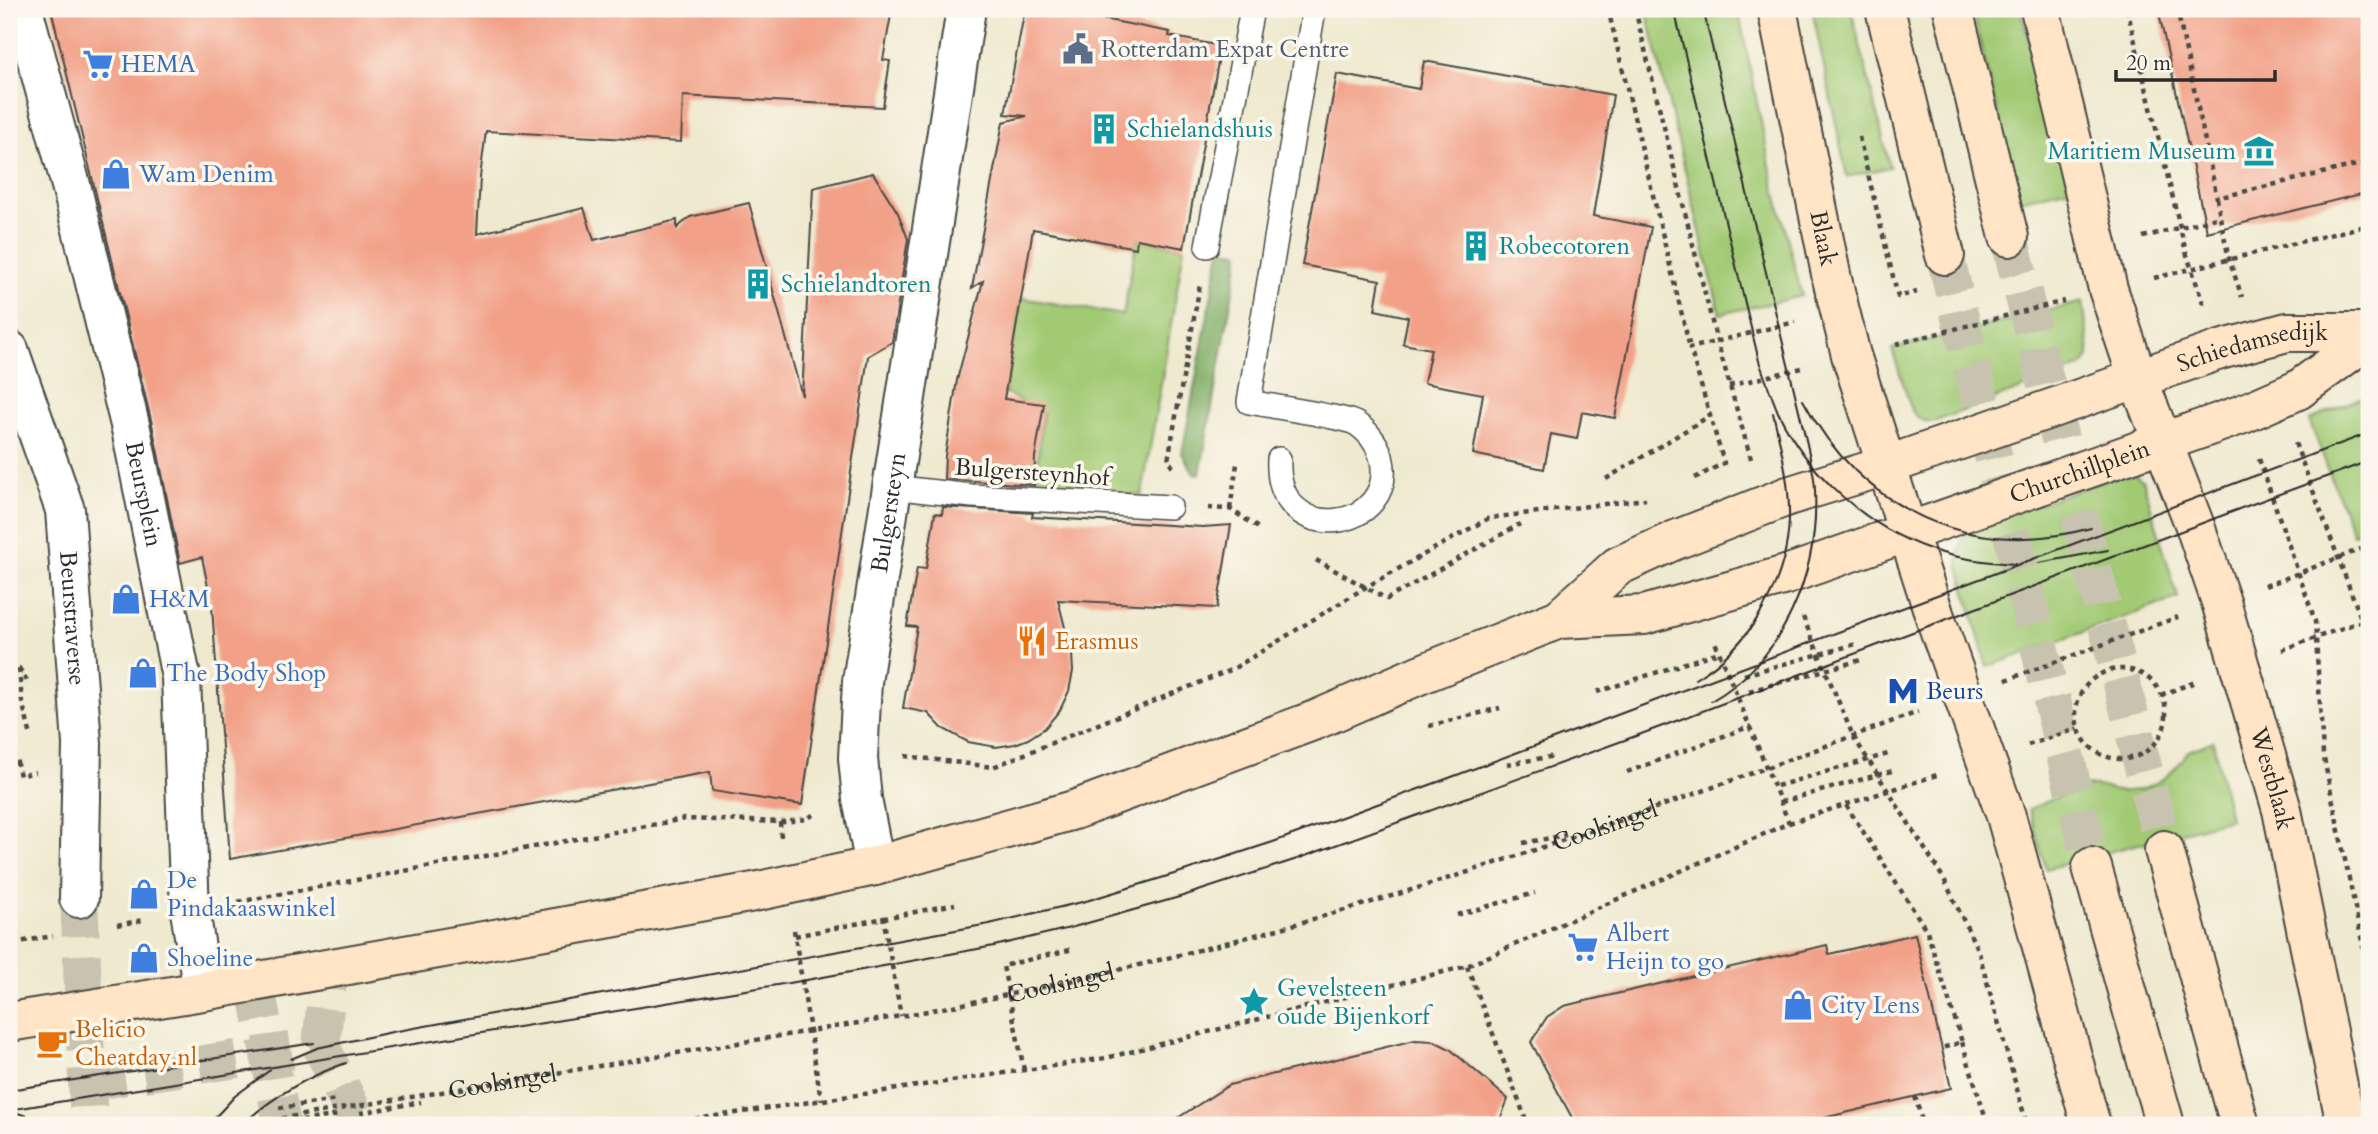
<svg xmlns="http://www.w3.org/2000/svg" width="2378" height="1134" viewBox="0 0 2378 1134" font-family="Cardo,serif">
<rect width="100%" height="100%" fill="#fbf7ec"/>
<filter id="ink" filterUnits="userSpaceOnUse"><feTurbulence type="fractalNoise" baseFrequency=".0143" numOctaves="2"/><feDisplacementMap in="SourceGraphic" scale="14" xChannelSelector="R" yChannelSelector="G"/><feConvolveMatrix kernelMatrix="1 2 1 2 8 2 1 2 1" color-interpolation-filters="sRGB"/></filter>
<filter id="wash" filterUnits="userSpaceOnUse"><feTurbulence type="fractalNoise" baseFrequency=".00686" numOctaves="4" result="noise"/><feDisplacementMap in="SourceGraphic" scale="28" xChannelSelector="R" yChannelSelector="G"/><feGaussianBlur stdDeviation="1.57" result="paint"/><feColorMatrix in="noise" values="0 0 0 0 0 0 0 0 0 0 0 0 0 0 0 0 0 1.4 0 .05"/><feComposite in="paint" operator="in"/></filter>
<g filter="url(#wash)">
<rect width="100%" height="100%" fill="#efe9cf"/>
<g fill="#a2ca75" stroke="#667a50" stroke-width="2">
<polygon points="1646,9 1738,9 1773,181 1802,296 1720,314"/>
<polygon points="1812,9 1851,9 1890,167 1847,177"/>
<polygon points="1972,9 2020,9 2070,188 2019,200"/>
<polygon points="1137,239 1184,248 1142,495 1034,492 1043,412 1005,393 1021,298 1123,315"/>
<path d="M 2083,302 L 2089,349 L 2089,356 L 2083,366 L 1936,421 C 1925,423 1919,420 1912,411 L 1892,349 Z"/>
<polygon points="2369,394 2369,528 2353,534 2309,420"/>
<path d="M 2131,471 L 2143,481 L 2178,598 L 1987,667 L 1959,567 C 1957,552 1960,540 1970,528 Z"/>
<path d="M 2213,741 L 2230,819 L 2046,869 L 2029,809 C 2049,801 2070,791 2090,786 C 2098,784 2108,790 2117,791 C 2148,793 2173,777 2188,751 Z"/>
</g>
<polygon fill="#81ae66" stroke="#566c48" stroke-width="2" points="1220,250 1240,252 1200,474 1194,474 1182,453"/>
<g id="blocks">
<g fill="#f2a188">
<polygon points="51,9 892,9 883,60 890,61 883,107 683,96 681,142 486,131 480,177 477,234 584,208 594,240 677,220 677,228 690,217 749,203 802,396 813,188 873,173 898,213 908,239 892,342 868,356 802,805 712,791 710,772 230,859 212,607 202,557 180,563 152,424"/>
<polygon points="1025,9 1077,18 1077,14 1170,32 1169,36 1221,46 1184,248 1137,239 1136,248 1033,229 1004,399 1044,404 1035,457 1034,485 944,479 945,456 957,380 983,281 972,288 1003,122 1027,116 1005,114"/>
<polygon points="2158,9 2369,9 2369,192 2207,232"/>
<polygon points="1424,61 1613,95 1593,216 1651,227 1638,296 1615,418 1582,412 1577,439 1551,434 1544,469 1473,454 1483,394 1424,383 1431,349 1403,344 1408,317 1375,310 1380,280 1302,265 1337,74 1419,89"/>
<polygon points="943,507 1033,513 1032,517 1203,527 1231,525 1217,608 1058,600 1072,655 1073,671 1069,691 1060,710 1045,728 1028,739 1015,744 996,747 968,742 942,728 928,713 903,708 917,627 907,626 917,568 926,569 935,513 942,514"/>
<polygon points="1915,934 1951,1088 1794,1125 1576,1125 1531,1042 1547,1017 1564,1006 1827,945 1829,954"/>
<polygon points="1415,1040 1434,1041 1450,1049 1508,1099 1498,1125 1167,1125 1229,1085"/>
</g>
</g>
</g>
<g filter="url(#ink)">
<use href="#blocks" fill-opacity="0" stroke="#484844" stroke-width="2"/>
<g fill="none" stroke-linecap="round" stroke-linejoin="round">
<g stroke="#c8c3ae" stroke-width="38" stroke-dasharray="38 19" stroke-linecap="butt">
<polyline points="79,898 89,1125"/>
<polyline points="255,983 269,1054 321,1046 354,1114 360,1113"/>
<polyline points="321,1046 329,969 333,968"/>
<polyline points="87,1082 269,1054 282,1124"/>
</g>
<g stroke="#c8c3ae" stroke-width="38" stroke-dasharray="38 19" stroke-linecap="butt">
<polyline points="2009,237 2164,850"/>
<polyline points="1945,255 2092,867"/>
</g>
<g stroke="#484844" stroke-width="26">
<g id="lane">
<polyline points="1207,246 1252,9"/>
<path d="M 1279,459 C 1274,552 1401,531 1381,456 C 1377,443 1367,430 1355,423 C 1344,418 1330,417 1318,414 C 1295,410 1272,406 1249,402 L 1314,9"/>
<polyline points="891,487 972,496 1170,507"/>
</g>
</g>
<g stroke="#484844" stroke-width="42">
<g id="street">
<path id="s2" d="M 23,9 L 72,189 L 131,429 L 181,677 L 190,911 L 203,991"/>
<path id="s3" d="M 9,350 L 65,510 L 82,744 L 79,898"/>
<path id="s4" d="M 875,866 L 862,799 L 858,758 L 862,682 L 966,9"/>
</g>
</g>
<g stroke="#484844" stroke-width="42">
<g id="secondary">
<path id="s5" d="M 1777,9 L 1832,279 L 1851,355 L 1937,623 L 2006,816 L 2091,1125"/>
<polyline points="1885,9 1945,255"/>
<polyline points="1953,9 2009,237"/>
<path id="s6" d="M 2040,9 L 2108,289 L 2138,379 L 2195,526 L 2221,602 L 2282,810 L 2346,1125"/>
<path id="s7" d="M 1559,619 L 1618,566 L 1673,541 L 1788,496 L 1885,466 L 2220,350 L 2287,332 L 2369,332"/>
<polyline points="2164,850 2240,1125"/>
<polyline points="2092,867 2165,1125"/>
<path id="s8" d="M 9,1022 L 203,991 L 539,931 L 754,892 L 875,866 L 1074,810 L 1318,719 L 1419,675 L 1559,619 L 1644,615 L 1786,575 L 2243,414 L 2298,390 L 2369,338"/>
</g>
</g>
<g stroke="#484844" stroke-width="4.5" stroke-dasharray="5 5" stroke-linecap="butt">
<polyline points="1608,9 1690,348"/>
<polyline points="1635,9 1715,334 1751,459"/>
<polyline points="2127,9 2186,252 2204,306"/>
<polyline points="2177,9 2217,198 2369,162"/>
<polyline points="1859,137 1898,297 1917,292"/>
<polyline points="2217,198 2220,217"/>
<polyline points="2143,237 2220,217 2229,259 2242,297"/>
<polyline points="2154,278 2369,225"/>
<polyline points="1896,344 2064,301"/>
<polyline points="1729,386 1806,367"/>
<polyline points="2259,459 2315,621 2323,754 2369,975"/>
<polyline points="1173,467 1168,460 1200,285"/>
<polyline points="1695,478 1724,463 1690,348 1795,322"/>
<polyline points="1606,479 1711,415"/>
<polyline points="1208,508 1230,509 1260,529"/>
<polyline points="1230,509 1237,464"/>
<polyline points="1316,560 1387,599 1520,524"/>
<polyline points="2265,586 2369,546"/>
<polyline points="1803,617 1853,736 1944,879 1979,953 2027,1125"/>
<polyline points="2282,650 2362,621 2295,443"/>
<polyline points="9,666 19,668 28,682"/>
<circle cx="2121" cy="714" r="45"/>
<polyline points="19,669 22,701 31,736"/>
<polyline points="1744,675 1856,644"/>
<polyline points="2006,680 2178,617"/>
<polyline points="1749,691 1861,660"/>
<polyline points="1597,692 1719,652"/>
<polyline points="2161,695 2195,682"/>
<polyline points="1429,726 1500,708"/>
<polyline points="2028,745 2077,729"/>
<polyline points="905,756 993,767 1233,669 1366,587 1489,518 1646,499"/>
<polyline points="9,759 16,758 20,776 35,772"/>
<polyline points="1507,764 1555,756"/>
<polyline points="1627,772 1751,726"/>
<polyline points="1777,786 1888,754"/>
<polyline points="1781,802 1892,771"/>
<polyline points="1846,805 1927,931 1962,1042 1942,1048"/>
<polyline points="780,822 781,839"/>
<polyline points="1789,823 1940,774"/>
<polyline points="1523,843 1566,835"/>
<polyline points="238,902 684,819 784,822 807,819 817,812"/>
<polyline points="1457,915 1535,893"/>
<polyline points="883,916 901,1016"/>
<polyline points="9,925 13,943 9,944"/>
<polyline points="117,925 143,920"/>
<polyline points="794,930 821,1100"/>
<polyline points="795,936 955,904"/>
<polyline points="13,943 53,936"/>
<polyline points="1467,966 1528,1125"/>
<polyline points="1962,1042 1988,1125"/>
<polyline points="1024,1070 1003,966 1073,949"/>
<polyline points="1915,1096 1923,1125"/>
<polyline points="279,1108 337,1100"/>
<polyline points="360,1113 421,1102"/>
<polyline points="282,1124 339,1115"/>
<path id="s1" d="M 242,1125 L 901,1016 C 1083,982 1263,937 1440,881 C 1601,830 1760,770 1918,712"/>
<polyline points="655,1125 1106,1058 1467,966 1789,823 1715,642"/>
</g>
<use href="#lane" stroke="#fff" stroke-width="23"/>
<use href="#street" stroke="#fff" stroke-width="38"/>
<use href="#secondary" stroke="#ffe4c6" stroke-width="38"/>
<g stroke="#2b2b2b" stroke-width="2">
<path d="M 1674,9 L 1759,361 C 1765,378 1771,395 1778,412 C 1807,473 1866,527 1930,549 C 1957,559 1986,562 2015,564"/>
<path d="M 1703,9 L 1807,444 C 1810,459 1815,476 1815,491 C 1819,572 1784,660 1711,701"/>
<path d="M 1803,400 C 1861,510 1970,561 2091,528"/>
<polyline points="2228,513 2369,461"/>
<polyline points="2039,563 2108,550"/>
<path d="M 1695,679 C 1750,647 1787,582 1789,519 C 1790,483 1781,448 1773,413"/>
<polyline points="291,1059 317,1048 392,1032 989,924 1086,901 1184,871 1273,842 1449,778 2369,433"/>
<polyline points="9,1090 314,1043"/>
<polyline points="9,1110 801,981 994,946 1070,928 1183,896 1297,859 1644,733 2237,510"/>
<polyline points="12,1111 52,1125"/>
<polyline points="208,1125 235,1096 270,1070"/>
<path d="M 242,1125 C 273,1096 306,1077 346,1063"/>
</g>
</g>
</g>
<defs>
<g id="civic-bare" transform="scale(2.415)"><path d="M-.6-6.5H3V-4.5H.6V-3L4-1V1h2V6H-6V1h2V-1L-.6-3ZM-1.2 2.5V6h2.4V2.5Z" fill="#5c6f8a" stroke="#fbf7ec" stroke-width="2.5" paint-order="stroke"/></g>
<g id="supermarket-bare" transform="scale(2.415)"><path d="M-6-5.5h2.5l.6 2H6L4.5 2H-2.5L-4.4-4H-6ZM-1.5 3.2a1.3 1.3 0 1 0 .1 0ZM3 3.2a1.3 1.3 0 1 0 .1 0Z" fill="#3f7fe0" stroke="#fbf7ec" stroke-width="2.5" paint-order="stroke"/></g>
<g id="building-bare" transform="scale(2.415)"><path d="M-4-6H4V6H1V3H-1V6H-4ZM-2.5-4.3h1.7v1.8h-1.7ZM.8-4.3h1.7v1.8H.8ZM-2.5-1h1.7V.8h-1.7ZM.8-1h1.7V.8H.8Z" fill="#0f9aa8" stroke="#fbf7ec" stroke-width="2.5" paint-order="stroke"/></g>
<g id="museum-bare" transform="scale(2.415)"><path d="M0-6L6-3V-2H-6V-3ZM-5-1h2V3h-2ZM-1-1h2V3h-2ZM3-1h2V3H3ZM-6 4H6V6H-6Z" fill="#0f9aa8" stroke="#fbf7ec" stroke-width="2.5" paint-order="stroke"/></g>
<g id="shop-bare" transform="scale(2.415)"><path d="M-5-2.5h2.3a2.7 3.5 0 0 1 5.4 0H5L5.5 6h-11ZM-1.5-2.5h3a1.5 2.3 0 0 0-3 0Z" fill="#3f7fe0" stroke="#fbf7ec" stroke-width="2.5" paint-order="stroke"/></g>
<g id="restaurant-bare" transform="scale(2.415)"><path d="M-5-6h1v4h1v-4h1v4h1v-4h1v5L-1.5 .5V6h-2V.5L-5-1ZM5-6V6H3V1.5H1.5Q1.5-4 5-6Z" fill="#e8710a" stroke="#fbf7ec" stroke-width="2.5" paint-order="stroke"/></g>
<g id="metro-bare" transform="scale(2.415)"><path d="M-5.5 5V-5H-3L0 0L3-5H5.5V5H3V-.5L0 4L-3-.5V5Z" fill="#1a4fb4" stroke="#fbf7ec" stroke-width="2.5" paint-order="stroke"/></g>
<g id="sight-bare" transform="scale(2.415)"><path d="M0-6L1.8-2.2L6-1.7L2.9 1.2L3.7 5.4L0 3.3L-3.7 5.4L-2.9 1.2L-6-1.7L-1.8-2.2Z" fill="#0f9aa8" stroke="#fbf7ec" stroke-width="2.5" paint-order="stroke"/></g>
<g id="cafe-bare" transform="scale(2.415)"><path d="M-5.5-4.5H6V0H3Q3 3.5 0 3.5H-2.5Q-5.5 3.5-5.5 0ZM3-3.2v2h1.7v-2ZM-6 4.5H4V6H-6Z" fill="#e8710a" stroke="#fbf7ec" stroke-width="2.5" paint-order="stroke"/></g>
</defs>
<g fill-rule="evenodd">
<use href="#civic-bare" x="1078" y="49"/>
<use href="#supermarket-bare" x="98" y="64"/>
<use href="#building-bare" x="1104" y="129"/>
<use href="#museum-bare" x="2259" y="151"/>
<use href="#shop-bare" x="116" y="174"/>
<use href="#building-bare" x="1476" y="246"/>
<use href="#building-bare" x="758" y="284"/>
<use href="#shop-bare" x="126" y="599"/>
<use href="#restaurant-bare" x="1032" y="641"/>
<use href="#shop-bare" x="143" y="673"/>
<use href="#metro-bare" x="1903" y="691"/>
<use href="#shop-bare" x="144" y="894"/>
<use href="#supermarket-bare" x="1583" y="947"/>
<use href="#shop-bare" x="144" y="958"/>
<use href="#sight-bare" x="1254" y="1002"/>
<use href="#shop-bare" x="1798" y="1005"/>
<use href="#cafe-bare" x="52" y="1043"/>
</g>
<g text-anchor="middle" stroke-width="7" stroke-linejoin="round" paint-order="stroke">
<g font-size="24" fill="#4e5e75" stroke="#fbf7ec" text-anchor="start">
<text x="1101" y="57">Rotterdam Expat Centre</text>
</g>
<g font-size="24" fill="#366cbe" stroke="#fbf7ec" text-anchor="start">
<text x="121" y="72">HEMA</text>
<text x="139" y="182">Wam Denim</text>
<text x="149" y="607">H&amp;M</text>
<text x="166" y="681">The Body Shop</text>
<text x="167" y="888">De<tspan x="167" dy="28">Pindakaaswinkel</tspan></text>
<text x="1606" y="941">Albert<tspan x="1606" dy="28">Heijn to go</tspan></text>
<text x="167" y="966">Shoeline</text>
<text x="1821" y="1013">City Lens</text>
</g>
<g font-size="24" fill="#0d838f" stroke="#fbf7ec" text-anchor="start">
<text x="1127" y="137">Schielandshuis</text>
<text x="2236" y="159" text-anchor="end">Maritiem Museum</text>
<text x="1499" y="254">Robecotoren</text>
<text x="781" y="292">Schielandtoren</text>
<text x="1277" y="996">Gevelsteen<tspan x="1277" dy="28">oude Bijenkorf</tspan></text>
</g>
<g font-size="24" fill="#2b2b2b" stroke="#fbf7ec">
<text dy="8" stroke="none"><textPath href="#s5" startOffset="234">Blaak</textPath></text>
<text dy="8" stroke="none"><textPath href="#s7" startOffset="752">Schiedamsedijk</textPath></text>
<text transform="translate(1032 472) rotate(4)" y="8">Bulgersteynhof</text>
<text dy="8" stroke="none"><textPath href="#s8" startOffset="2152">Churchillplein</textPath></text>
<text dy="8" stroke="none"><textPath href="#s2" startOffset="500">Beursplein</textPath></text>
<text dy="8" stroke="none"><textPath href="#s4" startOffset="357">Bulgersteyn</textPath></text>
<text dy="8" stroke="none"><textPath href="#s3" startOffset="278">Beurstraverse</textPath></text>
<text dy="8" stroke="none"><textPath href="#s6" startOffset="805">Westblaak</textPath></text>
<text dy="8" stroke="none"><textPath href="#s1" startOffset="1398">Coolsingel</textPath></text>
<text dy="8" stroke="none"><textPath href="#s1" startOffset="831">Coolsingel</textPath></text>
<text dy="8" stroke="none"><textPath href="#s1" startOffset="264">Coolsingel</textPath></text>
</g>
<g font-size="24" fill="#c56008" stroke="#fbf7ec" text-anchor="start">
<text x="1055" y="649">Erasmus</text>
<text x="75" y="1037">Belicio<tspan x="75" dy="28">Cheatday.nl</tspan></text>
</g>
<g font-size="24" fill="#164399" stroke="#fbf7ec" text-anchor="start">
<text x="1926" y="699">Beurs</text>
</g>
</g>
<rect width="2378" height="1134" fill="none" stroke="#fbf7ec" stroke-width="35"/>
<path d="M2116 70v10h159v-10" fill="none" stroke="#2b2b2b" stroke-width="3.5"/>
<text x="2126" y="70" font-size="21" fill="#2b2b2b" stroke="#fbf7ec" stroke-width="5" paint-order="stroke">20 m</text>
</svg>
